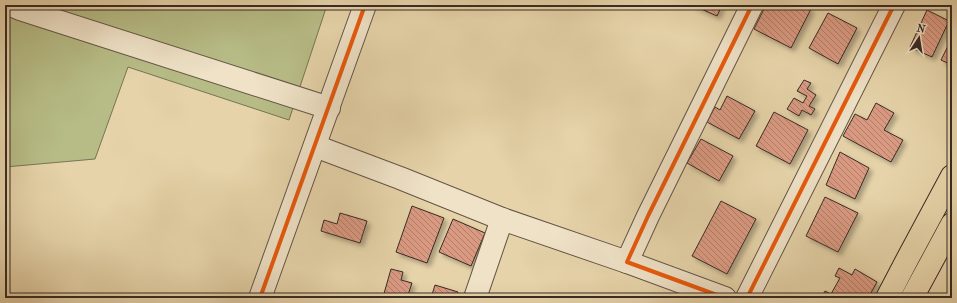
<svg xmlns="http://www.w3.org/2000/svg" width="957" height="303" viewBox="0 0 957 303" font-family="'IM FELL French Canon',serif">
<defs>
<pattern id="building-back-hatch" width="6" height="6" patternUnits="userSpaceOnUse"><rect width="6" height="6" fill="#da9a82"/><path d="M-1 5l2 2M0 0l6 6M5-1l2 2" fill="none" stroke="#b27e6a"/></pattern>
<filter id="shadow"><feDropShadow dx="3.5" dy="3.5" stdDeviation="2" flood-color="#0004"/></filter>
</defs>
<rect width="100%" height="100%" fill="#e6d3a9"/>
<filter id="stains"><feTurbulence type="fractalNoise" baseFrequency=".005" numOctaves="4"/><feColorMatrix values="0 0 0 0 .2 0 0 0 0 .09 0 0 0 0 .02 0 0 0 .5 -.17"/></filter>
<radialGradient id="worn" r=".72"><stop offset=".6" stop-color="#630" stop-opacity="0"/><stop offset="1" stop-color="#630" stop-opacity=".3"/></radialGradient>
<polygon fill="#b7bc86" stroke="#787456" points="5,5 327,5 289,120 128,67 95,159 5,167"/>
<g fill="url(#building-back-hatch)" stroke="#382b25" filter="url(#shadow)">
<polygon points="692,5 722,5 717,16"/>
<polygon points="766,5 803,5 811,9 791,48 754,29"/>
<polygon points="927,10 949,21 932,57 910,47"/>
<polygon points="828,13 857,28 838,64 809,48"/>
<polygon points="952,38 952,65 941,60"/>
<polygon points="804,80 811,83 807,89 816,95 809,106 815,109 811,115 802,110 799,116 787,109 794,98 803,103 807,96 797,91"/>
<polygon points="727,96 755,111 739,139 707,122 715,107 720,110"/>
<polygon points="876,103 894,113 884,130 903,140 891,162 843,136 855,114 867,120"/>
<polygon points="774,112 808,130 790,164 756,146"/>
<polygon points="701,139 733,156 719,181 687,163"/>
<polygon points="840,152 869,168 855,199 826,185"/>
<polygon points="825,197 858,213 838,252 806,236"/>
<polygon points="721,201 756,219 727,274 692,256"/>
<polygon points="412,206 444,218 427,263 396,252"/>
<polygon points="340,213 367,221 360,243 321,231 324,220 337,224"/>
<polygon points="453,219 485,233 471,266 439,252"/>
<polygon points="839,268 852,275 855,269 877,282 868,298 821,298 825,291 831,294 840,278 835,276"/>
<polygon points="391,269 403,272 401,280 412,283 407,298 388,298 383,297"/>
<polygon points="435,285 458,292 456,298 431,298"/>
</g>
<g fill="none" stroke-linecap="round" stroke-linejoin="round">
<g stroke="#645546" stroke-width="24">
<g id="minor">
<polyline points="11,5 20,9 329,108"/>
<polyline points="315,146 400,178 502,219"/>
<polyline points="260,298 365,5"/>
<polyline points="475,298 502,219 627,262"/>
<polyline points="725,298 627,262 648,216 752,5"/>
<polyline points="747,298 894,5"/>
</g>
</g>
<g stroke="#382b25" stroke-width="24">
<g id="major">
<polyline points="887,298 909,256 952,176"/>
<polyline points="912,298 952,224"/>
</g>
</g>
<use href="#minor" stroke="#efe2c7" stroke-width="22"/>
<use href="#major" stroke="#e6d3a9" stroke-width="22"/>
<g stroke="#efe2c7" stroke-width="6">
<g id="cycleway">
<polyline points="260,298 365,5"/>
<polyline points="725,298 627,262 648,216 752,5"/>
<polyline points="747,298 894,5"/>
</g>
</g>
<use href="#cycleway" stroke="#e8590c" stroke-width="4"/>
</g>
<rect width="957" height="303" fill="none" stroke="#e6d3a9" stroke-width="20"/>
<rect x="6" y="6" width="945" height="291" fill="none" stroke="#382b25" stroke-width="2"/>
<rect x="10" y="10" width="937" height="283" fill="none" stroke="#382b25"/>
<g transform="translate(919 38) rotate(12)" stroke="#efe2c7" stroke-width="3" paint-order="stroke">
<path d="M0-3L7 15L0 10L-7 15Z" fill="#382b25"/>
<text y="-6" font-size="11" font-weight="bold" text-anchor="middle" fill="#382b25">N</text>
</g>
<rect width="100%" height="100%" filter="url(#stains)"/>
<rect width="100%" height="100%" fill="url(#worn)"/>
</svg>
